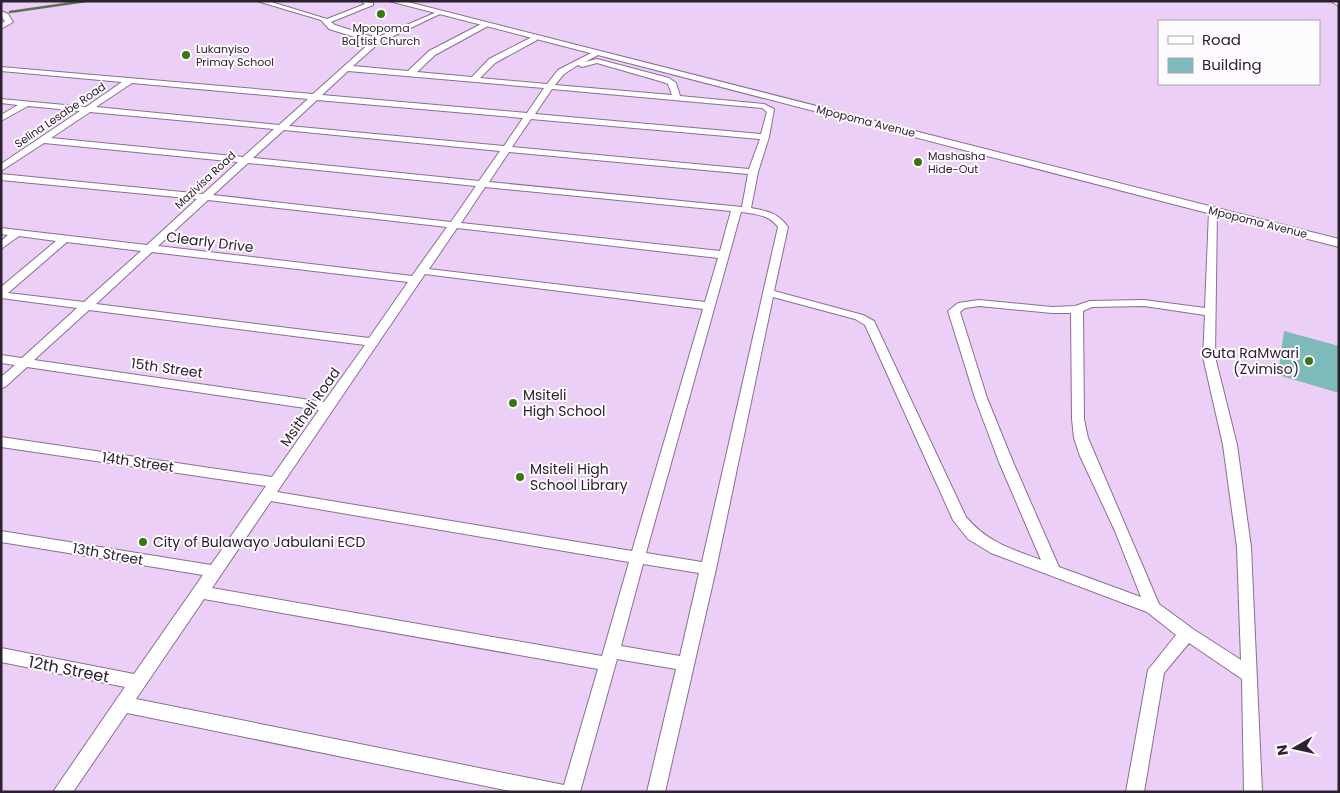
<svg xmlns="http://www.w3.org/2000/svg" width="1340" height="793" viewBox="0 0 1340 793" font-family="Poppins,sans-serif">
<rect width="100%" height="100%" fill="#eccff6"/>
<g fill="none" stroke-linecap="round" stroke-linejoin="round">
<polyline stroke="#5b7251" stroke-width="2.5" points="10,12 86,1"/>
</g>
<polygon fill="#7ebaba" points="1284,331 1339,346 1339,393 1278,375"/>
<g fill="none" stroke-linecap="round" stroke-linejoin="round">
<g stroke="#896f92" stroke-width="2">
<g id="minor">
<path d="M 257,1 L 268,1 L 327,19 L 365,4 L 361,1 L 373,3 L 373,5 L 331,22 L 335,25 L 376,38 L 437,12 L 442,13 L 379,43 L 353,66 L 408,71 L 429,51 L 485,22 L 489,24 L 488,26 L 435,55 L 417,72 L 472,77 L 489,59 L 534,36 L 537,36 L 537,40 L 495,63 L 480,78 L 547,84 L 558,70 L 595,51 L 598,51 L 598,55 L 585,62 L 597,59 L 669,78 L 676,83 L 680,96 L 764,104 L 774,109 L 769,137 L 758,172 L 751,208 C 768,211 778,213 788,227 L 774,291 L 863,315 L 874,321 L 966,517 C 987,542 1011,549 1041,560 L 999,462 L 975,398 L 948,311 L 958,303 L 979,300 L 1052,307 L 1075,306 L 1090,301 L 1144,300 L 1205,308 L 1209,211 L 1211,209 L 1217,209 L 1215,357 L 1237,445 L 1251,547 L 1262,792 L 1244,792 L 1242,679 L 1189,643 L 1164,673 L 1144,792 L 1126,792 L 1148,670 L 1176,635 L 1147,612 L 991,553 L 968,539 L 953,520 L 865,325 L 855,319 L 773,297 L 716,569 L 665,792 L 647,792 L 676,669 L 617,659 L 580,792 L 515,792 L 127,713 L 73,792 L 53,792 L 125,687 L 1,662 L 1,648 L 134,674 L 203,575 L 1,542 L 1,531 L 211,565 L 266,486 L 1,447 L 1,437 L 272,477 L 319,410 L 27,367 L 5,387 L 1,388 L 1,377 L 15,365 L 1,363 L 1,355 L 22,358 L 77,308 L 1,298 L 1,287 L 56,241 L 19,236 L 1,249 L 1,241 L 8,235 L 1,234 L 1,228 L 147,245 L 197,199 L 1,180 L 1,174 L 203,194 L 238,162 L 44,143 L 1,171 L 1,164 L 80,111 L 28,106 L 1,121 L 1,115 L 18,105 L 1,103 L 1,99 L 86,107 L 122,82 L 1,71 L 1,67 L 313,94 L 371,42 L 329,29 L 321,20 ZM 597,63 L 663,82 L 668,84 L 672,95 L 555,85 L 564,74 L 578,65 L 582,67 ZM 348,71 L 544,88 L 527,113 L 322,95 ZM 132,83 L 308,99 L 279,125 L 96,107 ZM 552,89 L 762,108 L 767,112 L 761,134 L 535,114 ZM 317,100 L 523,118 L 504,146 L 289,126 ZM 90,112 L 274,129 L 243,157 L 51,138 ZM 531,119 L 760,139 L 749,169 L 512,147 ZM 284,130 L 500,151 L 479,181 L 253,158 ZM 509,152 L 748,174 L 742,207 L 489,182 ZM 248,163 L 476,186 L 451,222 L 213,195 ZM 485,187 L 731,211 L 720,251 L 461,223 ZM 208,200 L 447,227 L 412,276 L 158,246 ZM 741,212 C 756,214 769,215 778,227 L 702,562 L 646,553 ZM 457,228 L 718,258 L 705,302 L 429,269 ZM 67,242 L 141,251 L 84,302 L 8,293 ZM 152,252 L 408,282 L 369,338 L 96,304 ZM 425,274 L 703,309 L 632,551 L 277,492 ZM 979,306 L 1052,313 L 1071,313 L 1072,419 L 1074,438 L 1080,456 L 1115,531 L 1141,597 L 1059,567 L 1013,462 L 987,398 L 960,312 L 965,308 ZM 1144,306 L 1205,315 L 1203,357 L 1223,445 L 1237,547 L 1241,660 L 1193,629 L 1159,604 L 1088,438 L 1084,419 L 1083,311 L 1092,307 ZM 89,310 L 365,345 L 324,402 L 34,360 ZM 271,501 L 629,562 L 602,656 L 212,588 ZM 643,564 L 699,573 L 680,656 L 621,646 ZM 204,599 L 598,669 L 564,785 L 136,699 Z"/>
<polygon points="1,11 8,14 13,22 1,29 1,24 5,21 1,16"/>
</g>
</g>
<g stroke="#896f92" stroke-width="2">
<g id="tertiary">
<polygon points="389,1 404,1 1339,239 1339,247"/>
<polygon points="1330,1 1339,1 1339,6"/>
</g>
</g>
<use href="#minor" fill="#fff" fill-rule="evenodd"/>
<use href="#tertiary" fill="#fff" fill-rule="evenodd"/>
</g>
<g fill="#377612" stroke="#fefbff" stroke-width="2">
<circle cx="381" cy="14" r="5"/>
<circle cx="186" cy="55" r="5"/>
<circle cx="918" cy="162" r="5"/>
<circle cx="1309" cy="361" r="5"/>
<circle cx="513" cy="403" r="5"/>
<circle cx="520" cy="477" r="5"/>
<circle cx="143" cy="542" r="5"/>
</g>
<g text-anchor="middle" stroke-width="4" stroke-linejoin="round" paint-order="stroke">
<g font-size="11" fill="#2b212f" stroke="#fefbff" text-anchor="start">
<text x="381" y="32" text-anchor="middle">Mpopoma<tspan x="381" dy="13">Ba[tist Church</tspan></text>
<text x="196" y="53">Lukanyiso<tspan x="196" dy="13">Primay School</tspan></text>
<text x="928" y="160">Mashasha<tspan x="928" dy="13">Hide-Out</tspan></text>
</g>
<g font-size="11" fill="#2b212f" stroke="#fefbff">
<text transform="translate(60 115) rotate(-34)" y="4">Selina Lesabe Road</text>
<text transform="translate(866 121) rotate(14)" y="4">Mpopoma Avenue</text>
<text transform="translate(205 180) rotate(-43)" y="4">Mazivisa Road</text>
<text transform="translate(1258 222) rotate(14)" y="4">Mpopoma Avenue</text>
</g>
<g font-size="14" fill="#2b212f" stroke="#fefbff">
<text transform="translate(210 242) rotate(7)" y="5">Clearly Drive</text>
<text transform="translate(167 368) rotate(8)" y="5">15th Street</text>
<text transform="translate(310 407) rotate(-55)" y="5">Msitheli Road</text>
<text transform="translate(138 462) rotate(8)" y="5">14th Street</text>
<text transform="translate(108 554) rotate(10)" y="5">13th Street</text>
</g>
<g font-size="14" fill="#2b212f" stroke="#fefbff" text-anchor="start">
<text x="1299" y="358" text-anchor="end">Guta RaMwari<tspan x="1299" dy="16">(Zvimiso)</tspan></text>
<text x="523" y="400">Msiteli<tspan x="523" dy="16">High School</tspan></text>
<text x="530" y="474">Msiteli High<tspan x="530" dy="16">School Library</tspan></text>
<text x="153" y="547">City of Bulawayo Jabulani ECD</text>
</g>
<g font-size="16" fill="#2b212f" stroke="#fefbff">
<text transform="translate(69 669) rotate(11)" y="6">12th Street</text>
</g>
</g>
<rect width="1340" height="793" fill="none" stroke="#2b212f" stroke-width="5"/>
<rect x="1158" y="20" width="162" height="65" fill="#fefbff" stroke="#aaa4ac"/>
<rect x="1168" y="36" width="25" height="8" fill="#ffffff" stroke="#aaa4ac"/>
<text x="1202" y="45" font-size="15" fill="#2b212f">Road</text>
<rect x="1168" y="58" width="25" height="15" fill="#7ebaba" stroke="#aaa4ac"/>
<text x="1202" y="70" font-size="15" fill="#2b212f">Building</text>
<g transform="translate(1295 748) rotate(261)" stroke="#fefbff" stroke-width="4" paint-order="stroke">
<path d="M0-4L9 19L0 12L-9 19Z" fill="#2b212f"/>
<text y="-8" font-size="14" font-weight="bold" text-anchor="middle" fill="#2b212f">N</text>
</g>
</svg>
